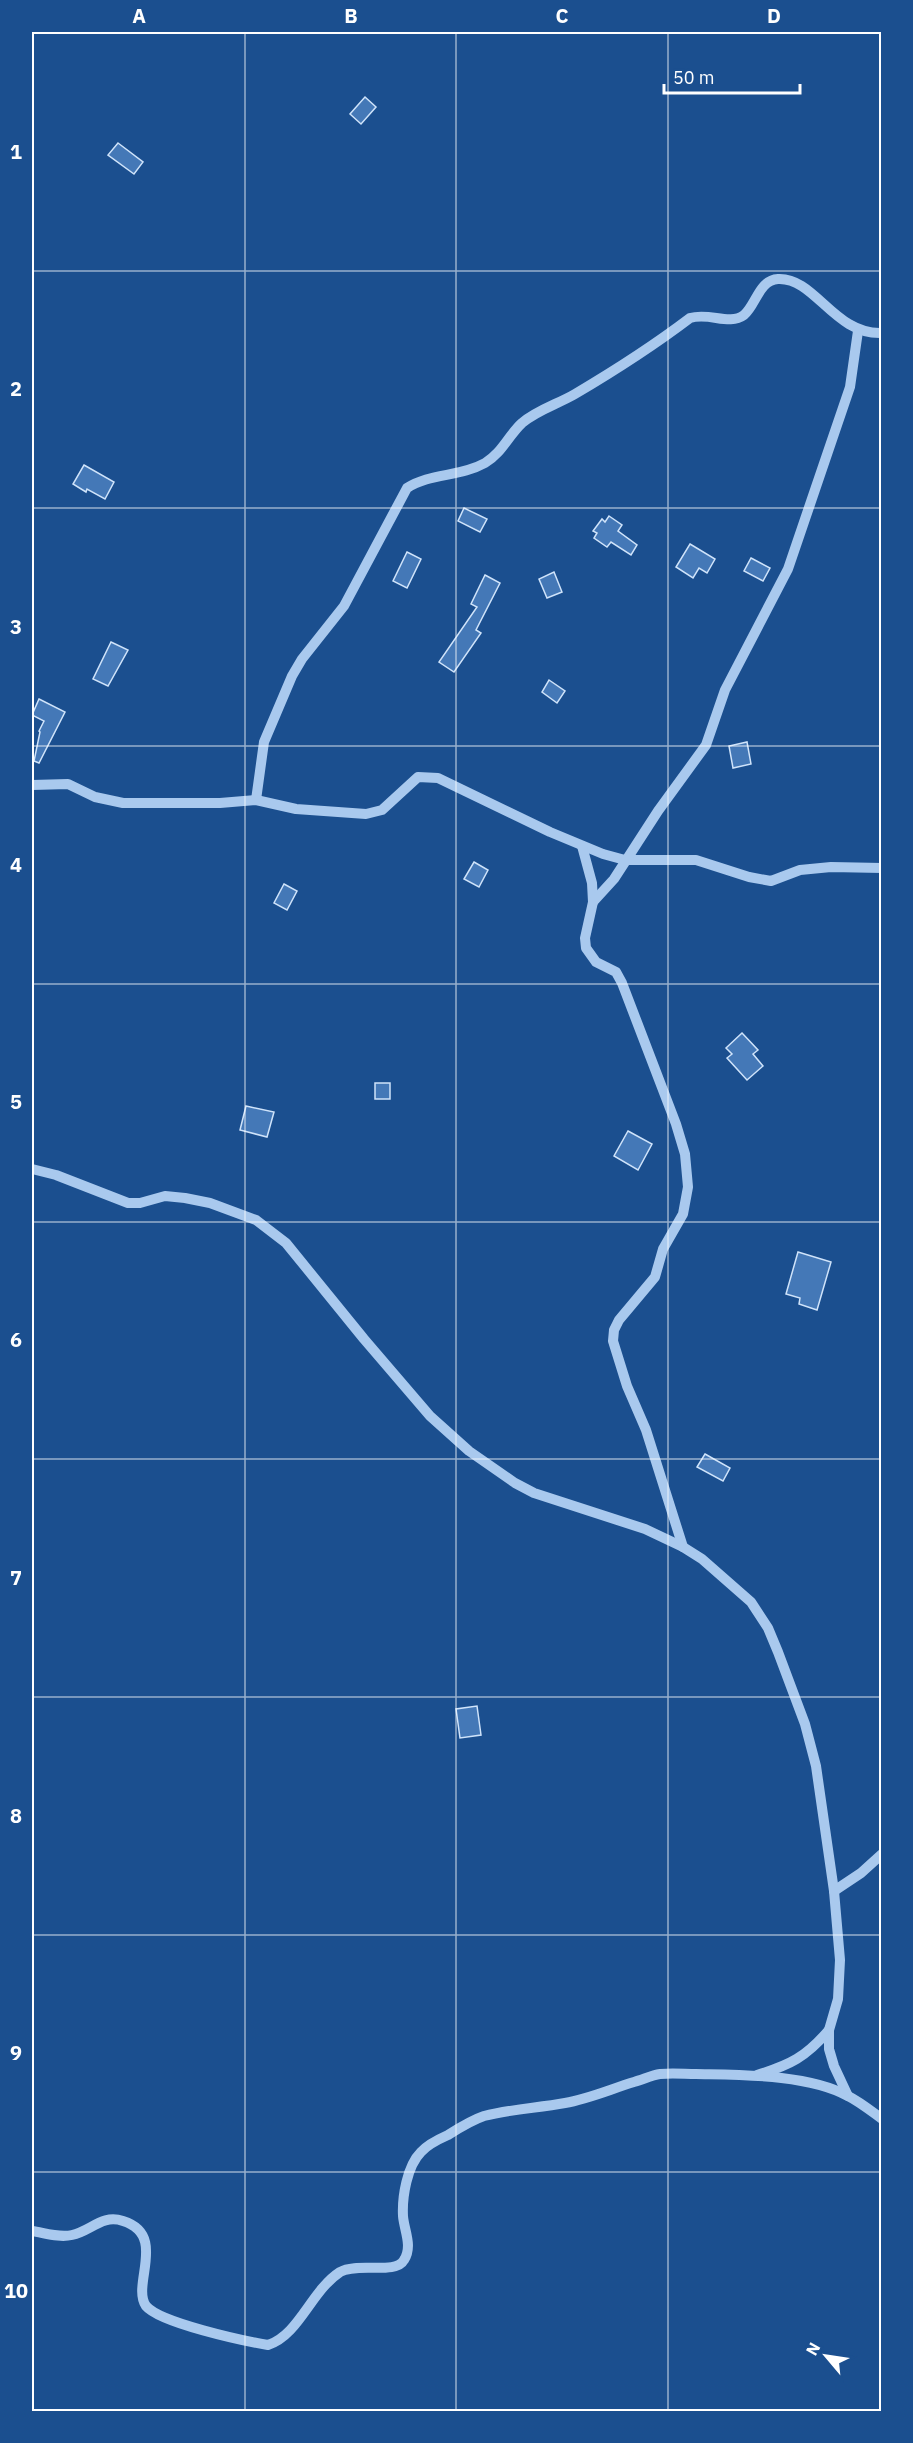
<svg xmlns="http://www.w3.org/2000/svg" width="913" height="2443" viewBox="0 0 913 2443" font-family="'IBM Plex Sans',sans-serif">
<rect width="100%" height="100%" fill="#1b4f8f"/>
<g fill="#4478b7" stroke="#cfe3fa" stroke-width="1.5">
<polygon points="365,97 376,107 361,124 350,114"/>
<polygon points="118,143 143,162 134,174 108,155"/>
<polygon points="84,465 114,482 105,499 87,489 86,492 73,484"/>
<polygon points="464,508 487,519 480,532 458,521"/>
<polygon points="609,516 622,525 618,531 637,545 631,555 611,542 607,547 594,538 597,533 593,531 602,519 605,522"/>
<polygon points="690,544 715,559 707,573 699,568 693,578 676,567"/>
<polygon points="407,552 421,559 407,588 393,581"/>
<polygon points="751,558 770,568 763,581 744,571"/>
<polygon points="554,572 562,592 547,598 539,579"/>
<polygon points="485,575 500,583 476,630 481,633 454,672 439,662 477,607 471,604"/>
<polygon points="111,642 128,650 108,686 93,679"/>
<polygon points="549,680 565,691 557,703 542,692"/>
<polygon points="39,699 65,712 39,763 34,761 40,732 39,731 44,721 32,715"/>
<polygon points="747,742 751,764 733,768 729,746"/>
<polygon points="474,862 488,870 479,887 464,879"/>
<polygon points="284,884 297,891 287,910 274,903"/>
<polygon points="742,1033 758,1050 753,1054 763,1066 747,1080 727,1058 732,1054 726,1048"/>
<rect x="375" y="1083" width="15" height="16"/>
<polygon points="246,1106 274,1112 267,1137 240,1130"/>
<polygon points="628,1131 652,1144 638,1170 614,1156"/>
<polygon points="798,1252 831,1262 817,1310 799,1304 800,1298 786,1294"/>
<polygon points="705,1454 730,1468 723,1481 697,1467"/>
<polygon points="477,1706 481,1735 460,1738 456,1709"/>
</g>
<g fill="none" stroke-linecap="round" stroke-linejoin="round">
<g stroke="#a9c9ee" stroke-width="10">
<polyline points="32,785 68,784 95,797 123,803 220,803 256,800 296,809 366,814 382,810 418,777 438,778 550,832 603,854 625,860 696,860 749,877 771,881 800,870 831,867 882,868"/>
<path d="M 256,800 L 264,742 L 292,676 L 302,659 L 344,606 L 407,488 C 430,473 460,477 485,463 C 502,453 508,436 522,423 C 537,410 558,404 575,394 C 614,371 653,346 690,318 C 710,312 729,326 744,315 C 756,305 759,280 778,279 C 815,277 834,335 882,333"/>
<polyline points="582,846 592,883 593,902 585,938 586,948 596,962 616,972 622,983 676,1124 685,1154 688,1187 683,1214 663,1249 655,1277 619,1320 614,1330 613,1341 627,1386 646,1430 683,1547"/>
<polyline points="593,902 614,879 658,811 706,745 725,690 788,569 850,387 858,331"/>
<polyline points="32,1169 56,1175 128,1203 140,1203 165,1196 185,1198 210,1203 256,1220 286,1243 364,1339 430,1416 469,1451 515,1483 534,1493 645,1529 683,1547 702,1559 751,1602 768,1628 778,1652 805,1724 816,1766 834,1891 840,1960 838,1999 829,2030 829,2049 834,2066 848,2096"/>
<polyline points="834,1891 861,1873 882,1854"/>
<path d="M 757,2075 C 790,2065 806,2057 829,2030"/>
<path d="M 32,2231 C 45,2233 59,2238 72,2235 C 91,2231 102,2214 123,2221 C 168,2235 131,2285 146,2306 C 160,2323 244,2341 268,2345 C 299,2335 311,2291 340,2272 C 357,2262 396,2275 404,2260 C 413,2246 404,2230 403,2216 C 402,2197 407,2166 421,2152 C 428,2144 439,2139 448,2135 C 459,2128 472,2120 484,2116 C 511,2109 538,2108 565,2103 C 588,2099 611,2089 634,2082 C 642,2080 652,2075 660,2074 C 672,2073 685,2074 696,2074 C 741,2075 808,2074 848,2096 C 860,2102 871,2111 882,2119"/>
</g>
</g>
<path fill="none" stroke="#fff" stroke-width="1.5" stroke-opacity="0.55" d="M 245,32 L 245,2412M 456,32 L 456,2412M 668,32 L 668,2412M 32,271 L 882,271M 32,508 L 882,508M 32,746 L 882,746M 32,984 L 882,984M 32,1222 L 882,1222M 32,1459 L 882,1459M 32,1697 L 882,1697M 32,1935 L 882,1935M 32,2172 L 882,2172"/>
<rect width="913" height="2443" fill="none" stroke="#1b4f8f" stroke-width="66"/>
<g transform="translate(826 2356) rotate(299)" stroke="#1b4f8f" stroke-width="4.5" paint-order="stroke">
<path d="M0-4.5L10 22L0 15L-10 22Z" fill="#ffffff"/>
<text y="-9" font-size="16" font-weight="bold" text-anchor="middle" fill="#ffffff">N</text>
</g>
<path d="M664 84v9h136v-9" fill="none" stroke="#ffffff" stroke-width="3"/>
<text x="673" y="84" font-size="18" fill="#ffffff" stroke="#1b4f8f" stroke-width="4.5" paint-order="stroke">50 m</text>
<rect x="33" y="33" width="847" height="2377" fill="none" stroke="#fff" stroke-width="2"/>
<g font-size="20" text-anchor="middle" font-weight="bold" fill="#fff">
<text x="139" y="23">A</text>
<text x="351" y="23">B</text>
<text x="562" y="23">C</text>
<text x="774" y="23">D</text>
<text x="16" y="159">1</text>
<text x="16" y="396">2</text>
<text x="16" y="634">3</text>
<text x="16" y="872">4</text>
<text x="16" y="1109">5</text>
<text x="16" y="1347">6</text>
<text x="16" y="1585">7</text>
<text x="16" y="1823">8</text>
<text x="16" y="2060">9</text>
<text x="16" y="2298">10</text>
</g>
</svg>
